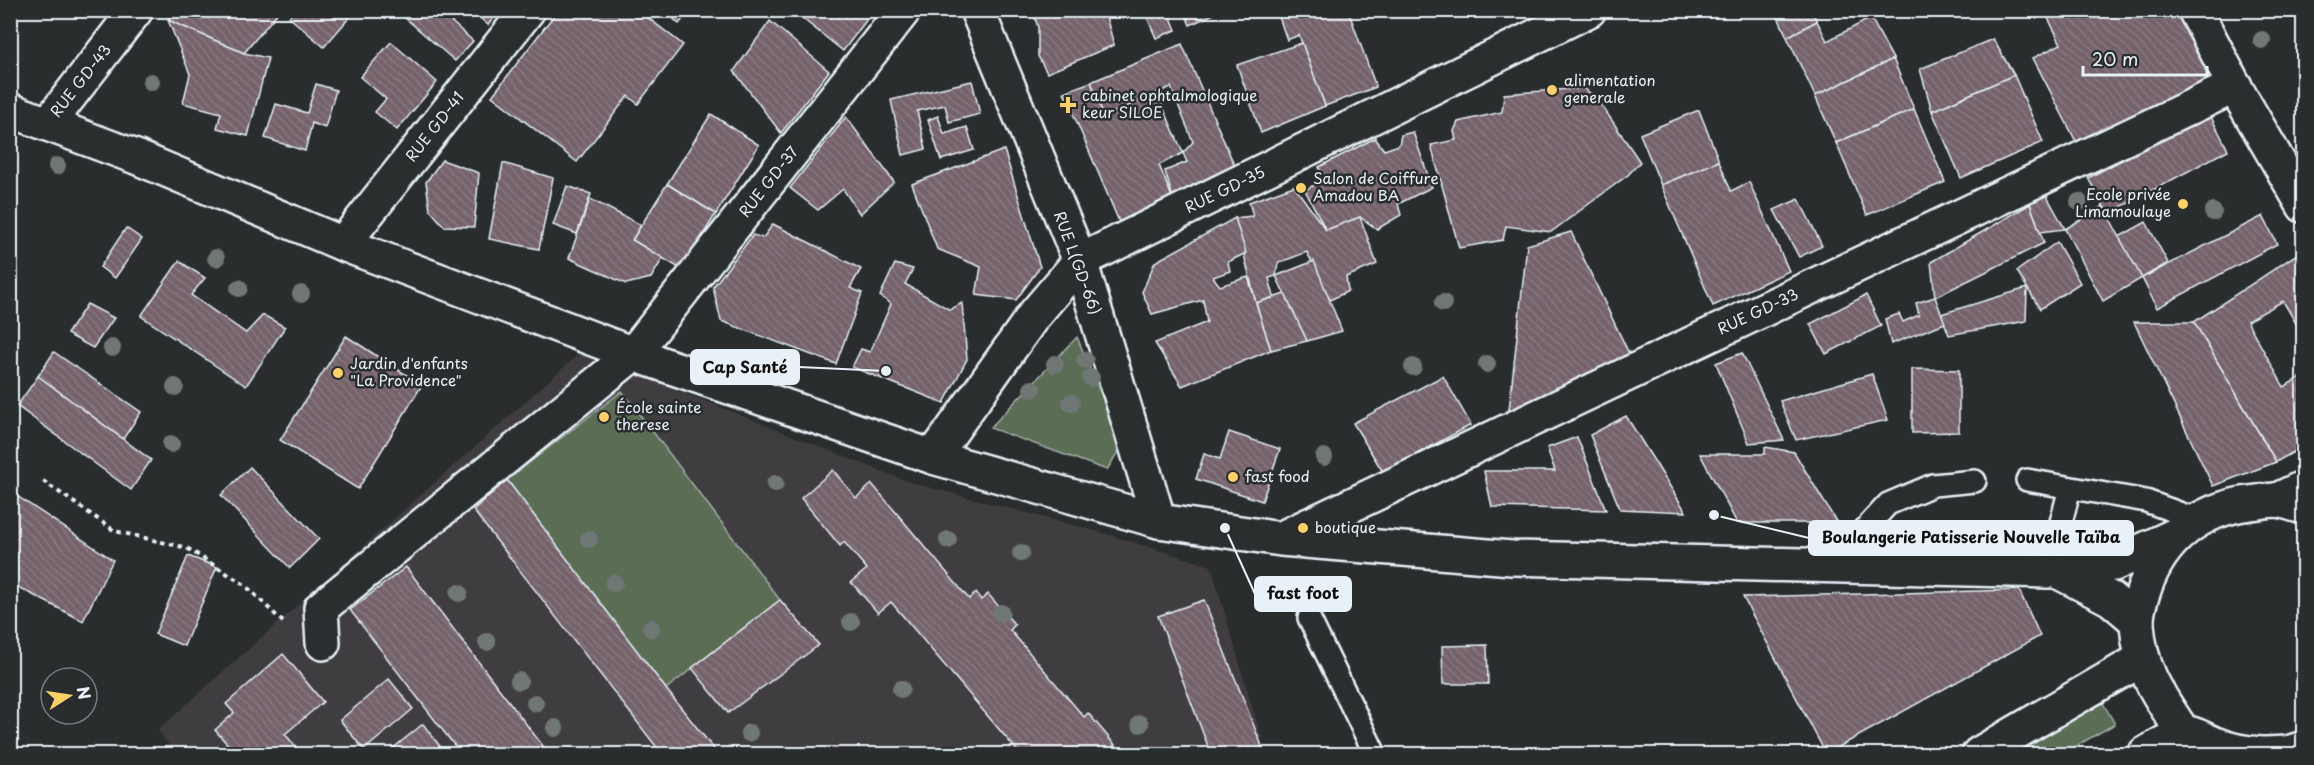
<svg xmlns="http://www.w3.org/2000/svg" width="2314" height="765" viewBox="0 0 2314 765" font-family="'Playpen Sans',sans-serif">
<defs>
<pattern id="building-back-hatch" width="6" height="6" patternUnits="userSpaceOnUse" patternTransform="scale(1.5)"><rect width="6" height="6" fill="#74626b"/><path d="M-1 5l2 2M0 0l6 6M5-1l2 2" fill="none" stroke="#887981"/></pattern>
</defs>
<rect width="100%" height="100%" fill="#2a2d2e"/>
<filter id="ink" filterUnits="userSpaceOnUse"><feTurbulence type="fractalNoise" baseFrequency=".0167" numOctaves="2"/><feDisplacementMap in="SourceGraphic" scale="12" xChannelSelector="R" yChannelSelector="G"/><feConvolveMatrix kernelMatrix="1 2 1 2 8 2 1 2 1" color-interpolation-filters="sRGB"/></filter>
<g filter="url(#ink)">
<polygon fill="#403d40" points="581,352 909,482 1096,531 1211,566 1266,754 175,754 158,730"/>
<g fill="#5b6d57" stroke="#a2afa8" stroke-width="1.5">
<polygon points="1077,337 1122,445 1107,470 990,428"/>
<polygon points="622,391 780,600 666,689 507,480"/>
<polygon points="2099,696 2115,724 2062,754 1998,754"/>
</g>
<g fill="url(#building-back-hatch)" stroke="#e8f1f8" stroke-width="1.5">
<polygon points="175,10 280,10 244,53 168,20"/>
<polygon points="295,10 356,10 324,47 289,17"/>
<polygon points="396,10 451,10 446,17 473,41 455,61"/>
<polygon points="471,10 500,10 488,25"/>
<polygon points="558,10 638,10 683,45 638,104 628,96 577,162 492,96"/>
<polygon points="664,10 690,10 679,24"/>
<polygon points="792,10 874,10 843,51"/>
<polygon points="1032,10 1090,10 1092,17 1105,13 1114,45 1047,73 1038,56 1038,27"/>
<polygon points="1144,10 1168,10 1176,30 1156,38"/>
<polygon points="1184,10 1222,10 1190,25"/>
<polygon points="1297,10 1348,10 1376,87 1325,106 1299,35 1287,40 1279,17"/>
<polygon points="1775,10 1811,10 1817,21 1787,37"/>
<polygon points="2044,10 2176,10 2214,83 2081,151 2033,58 2061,44"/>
<polygon points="1871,18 1893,59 1815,96 1787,37 1817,21 1827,41"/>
<polygon points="168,20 244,53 268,58 248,136 217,128 221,113 183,103 190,74"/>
<polygon points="770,21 829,71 781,133 734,71"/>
<polygon points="1993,39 2014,75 1932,111 1920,69"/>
<polygon points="391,42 437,82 397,130 375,112 386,99 360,77"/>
<polygon points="1302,43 1325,106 1261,133 1237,65"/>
<polygon points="1182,44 1236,169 1174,202 1165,171 1187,162 1183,153 1193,142 1171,87 1104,117 1091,82"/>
<polygon points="1893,59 1914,109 1836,143 1815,96"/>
<polygon points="2014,75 2043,142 1961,178 1932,111"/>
<polygon points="972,81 980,114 949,122 945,105 917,111 926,149 903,155 891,100"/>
<polygon points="1091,82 1104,117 1157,93 1183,153 1159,165 1174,202 1123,231 1064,92"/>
<polygon points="316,84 336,90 325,128 312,123 305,151 265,138 276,104 307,113"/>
<polygon points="1584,88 1598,100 1640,162 1628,175 1551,232 1506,226 1503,240 1459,248 1431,145 1456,140 1454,131 1458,122 1502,112 1504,94"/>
<polygon points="1914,109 1945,182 1867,215 1836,143"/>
<polygon points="1699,110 1719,161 1661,185 1640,134"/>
<polygon points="2209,113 2228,150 2108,214 2088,178"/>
<polygon points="711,114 759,145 716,214 667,184"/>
<polygon points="938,116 944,134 967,127 974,150 941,160 928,120"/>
<polygon points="846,117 894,182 860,214 843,189 818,210 790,188"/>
<polygon points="1413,132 1432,187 1398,204 1401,215 1377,229 1360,217 1326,230 1305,190 1322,181 1319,167 1377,137 1375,138 1384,150 1399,145 1401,135"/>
<polygon points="1004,150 1040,267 1016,300 976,295 981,267 937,249 912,184"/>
<polygon points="442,160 479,173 474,227 444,226 430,210 426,182"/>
<polygon points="1719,161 1731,191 1749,182 1789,271 1713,306 1661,185"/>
<polygon points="503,163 553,178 539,249 489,239"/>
<polygon points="667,184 716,214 681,269 632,240"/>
<polygon points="567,186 591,194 577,234 553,225"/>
<polygon points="1294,186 1326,230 1360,217 1377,264 1346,277 1348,291 1330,300 1307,252 1278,263 1276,276 1269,278 1274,297 1256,303 1235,218 1253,216 1249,202"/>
<polygon points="2044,191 2065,229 2040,232 2030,204"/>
<polygon points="590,199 641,225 632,240 663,258 651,278 626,284 569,258"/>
<polygon points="1799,199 1822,246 1799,257 1774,210"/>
<polygon points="2030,204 2044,243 1935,297 1931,262"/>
<polygon points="2103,206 2142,278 2103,301 2065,229"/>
<polygon points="2263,216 2277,244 2157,308 2142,278"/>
<polygon points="1235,218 1246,253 1228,262 1230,271 1213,277 1220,286 1248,277 1271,350 1182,386 1155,343 1207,322 1203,300 1152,314 1142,292 1155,262"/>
<polygon points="2146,222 2168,263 2142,278 2119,237"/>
<polygon points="773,224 861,269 850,288 862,293 836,364 721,321 713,287 753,235 763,238"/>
<polygon points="126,228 142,239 115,278 100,267"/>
<polygon points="1571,232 1632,360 1508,419 1527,245"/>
<polygon points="2057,242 2080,283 2040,309 2017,271"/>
<polygon points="2300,252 2304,257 2304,337 2283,301 2247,321 2284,387 2304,375 2304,446 2276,462 2194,322"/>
<polygon points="179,261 205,278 191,295 246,333 263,315 285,327 246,386 141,316"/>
<polygon points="1314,261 1342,331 1307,341 1276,276"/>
<polygon points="895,264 913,269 905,284 950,310 962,303 967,359 944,403 852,367 861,349 870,352 891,304 880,296"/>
<polygon points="2027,288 2026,321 1949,335 1941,314"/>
<polygon points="1285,294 1307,341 1271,350 1256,303"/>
<polygon points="1866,295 1881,326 1826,354 1810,324"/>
<polygon points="1935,297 1945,323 1891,344 1885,319 1899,314 1903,322 1919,315 1916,303"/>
<polygon points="87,304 114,318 93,348 67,334"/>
<polygon points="2134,322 2194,322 2276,462 2213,486"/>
<polygon points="346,336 422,385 358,489 280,440"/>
<polygon points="54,352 141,412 123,439 38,376"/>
<polygon points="1742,353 1784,440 1749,443 1716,363"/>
<polygon points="1912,369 1959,370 1959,432 1912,433"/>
<polygon points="1872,374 1888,420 1796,440 1780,401"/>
<polygon points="38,376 151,460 131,490 17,406"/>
<polygon points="1443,376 1471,425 1383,472 1353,423"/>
<polygon points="1626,416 1686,512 1620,509 1590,435"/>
<polygon points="1229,432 1280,449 1262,501 1196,479 1204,454 1220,459"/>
<polygon points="1577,437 1606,510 1492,507 1484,471 1555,471 1547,448"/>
<polygon points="1765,447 1794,452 1837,523 1737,523 1700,454 1765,454"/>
<polygon points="250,467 319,539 290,568 221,495"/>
<polygon points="833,470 856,498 872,484 969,599 976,593 981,600 988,594 1015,625 1010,630 1084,717 1088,713 1115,745 1107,752 1110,754 1020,754 891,602 878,613 851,582 867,569 844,542 840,546 801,498"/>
<polygon points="507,480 666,689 718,754 662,754 473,510"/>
<polygon points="17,496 113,560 83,621 10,583 10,507"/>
<polygon points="188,556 217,567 184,646 155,634"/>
<polygon points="406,567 549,754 461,754 350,610"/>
<polygon points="2019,590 2040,636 1826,754 1743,597"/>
<polygon points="780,600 819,645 728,713 692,668"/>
<polygon points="1204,600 1265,754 1211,754 1158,616"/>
<polygon points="1487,645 1488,684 1443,684 1442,646"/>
<polygon points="283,654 323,702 285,734 302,754 272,754 266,748 259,754 236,754 215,730 234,713 226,704"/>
<polygon points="389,679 413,709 364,750 340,720"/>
<polygon points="423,724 445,753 443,754 386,754"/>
</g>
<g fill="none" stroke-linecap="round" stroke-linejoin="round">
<g stroke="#e8f1f8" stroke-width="26">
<g id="service">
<polyline points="2027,480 2146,501 2198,520"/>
<polyline points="1843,566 1864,530 1888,504 1933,485 1975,481"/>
<polyline points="2048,571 2070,488"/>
<polyline points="1309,618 1375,754"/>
</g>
</g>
<g stroke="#e8f1f8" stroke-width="38">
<g id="minor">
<polyline points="977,10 1080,261 1159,521"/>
<polyline points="2195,10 2236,89 2304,206"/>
<polyline points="10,110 136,157 343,244 633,354 933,457 1159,521 1281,539 1512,558 2048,571 2114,564 2180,533"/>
<polyline points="48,124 136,10"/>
<polyline points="343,244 528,10"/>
<polyline points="933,457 1034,315 1080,261 1589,10"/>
<polyline points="1282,538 2235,86"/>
<polyline points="2057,571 2111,599 2137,621"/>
<polyline points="323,643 321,608 633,354 904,10"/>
</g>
</g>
<g stroke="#e8f1f8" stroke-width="38">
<g id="tertiary">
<polyline points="1979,754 2142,659"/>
<polyline points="2145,754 2183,732"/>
<path d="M 2262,754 C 2246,753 2230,751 2215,744 C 2204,740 2195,733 2183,732 C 2158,695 2140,670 2137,624 C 2136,610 2143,592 2148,579 C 2168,532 2208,506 2258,502 C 2264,501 2271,500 2277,500 C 2285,501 2295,505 2304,507"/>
<polyline points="2266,754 2288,753 2304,748"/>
</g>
</g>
<g stroke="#e8f1f8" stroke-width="38">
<polyline id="secondary" points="2277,500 2304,487"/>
</g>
<polyline stroke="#e8f1f8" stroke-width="4" stroke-dasharray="4.5 4.5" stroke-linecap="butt" points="43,481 115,531 187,548 245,585 283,622"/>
<use href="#service" stroke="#2a2d2e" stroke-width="21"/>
<use href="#minor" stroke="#2a2d2e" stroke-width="33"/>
<use href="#tertiary" stroke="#2a2d2e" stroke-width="33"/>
<use href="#secondary" stroke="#2a2d2e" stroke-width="33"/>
</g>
<g fill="#707876">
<circle cx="2262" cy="40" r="9"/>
<circle cx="151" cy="82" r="9"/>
<circle cx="57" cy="166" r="9"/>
<circle cx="2079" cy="202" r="9"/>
<circle cx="2213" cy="212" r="9"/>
<circle cx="216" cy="258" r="9"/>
<circle cx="239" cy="288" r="9"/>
<circle cx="301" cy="294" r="9"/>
<circle cx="1443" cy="303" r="9"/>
<circle cx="112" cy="348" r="9"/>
<circle cx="1085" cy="360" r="9"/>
<circle cx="1055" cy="364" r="9"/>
<circle cx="1487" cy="364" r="9"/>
<circle cx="1413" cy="367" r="9"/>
<circle cx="1091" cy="378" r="9"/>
<circle cx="175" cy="387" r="9"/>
<circle cx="1032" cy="389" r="9"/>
<circle cx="1071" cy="403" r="9"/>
<circle cx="171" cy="444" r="9"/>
<circle cx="1324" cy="457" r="9"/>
<circle cx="775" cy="484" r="9"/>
<circle cx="589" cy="539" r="9"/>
<circle cx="948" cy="540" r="9"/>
<circle cx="1021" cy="553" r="9"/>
<circle cx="614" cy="583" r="9"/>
<circle cx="459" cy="593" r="9"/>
<circle cx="1001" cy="613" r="9"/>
<circle cx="851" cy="622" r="9"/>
<circle cx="651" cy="628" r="9"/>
<circle cx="487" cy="642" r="9"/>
<circle cx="519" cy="681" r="9"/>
<circle cx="901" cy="689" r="9"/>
<circle cx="535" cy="703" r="9"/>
<circle cx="1140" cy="724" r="9"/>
<circle cx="555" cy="728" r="9"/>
<circle cx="749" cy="733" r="9"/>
</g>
</g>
<g fill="#ffd166" stroke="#2a2d2e" stroke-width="2">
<circle cx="1552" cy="90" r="6"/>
<path d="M1065 96h6v6h6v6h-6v6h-6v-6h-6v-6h6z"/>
<circle cx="1301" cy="188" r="6"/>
<circle cx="2183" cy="204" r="6"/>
<circle cx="338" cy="373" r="6"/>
<circle cx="604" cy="417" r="6"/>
<circle cx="1233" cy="477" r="6"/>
<circle cx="1303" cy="528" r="6"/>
</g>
<g text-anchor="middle" stroke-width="5" stroke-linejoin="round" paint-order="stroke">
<g font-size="15" fill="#e8f1f8" stroke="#2a2d2e">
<text transform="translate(81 81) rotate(-52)" y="5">RUE GD-43</text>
<text transform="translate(435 127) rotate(-52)" y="5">RUE GD-41</text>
<text transform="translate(769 182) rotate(-52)" y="5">RUE GD-37</text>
<text transform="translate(1225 190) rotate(-26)" y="5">RUE GD-35</text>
<text transform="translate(1077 263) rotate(70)" y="5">RUE L(GD-66)</text>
<text transform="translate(1758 312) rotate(-25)" y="5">RUE GD-33</text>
</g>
<g font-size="15" fill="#e8f1f8" stroke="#2a2d2e" text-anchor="start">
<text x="1564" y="86">alimentation<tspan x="1564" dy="17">generale</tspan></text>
<text x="1082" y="101">cabinet ophtalmologique<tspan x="1082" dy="17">keur SILOE</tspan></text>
<text x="1313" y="184">Salon de Coiffure<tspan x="1313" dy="17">Amadou BA</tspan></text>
<text x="2171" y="200" text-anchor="end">Ecole privée<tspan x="2171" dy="17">Limamoulaye</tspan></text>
<text x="350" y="369">Jardin d'enfants<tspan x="350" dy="17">"La Providence"</tspan></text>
<text x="616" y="413">École sainte<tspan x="616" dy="17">therese</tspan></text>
<text x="1245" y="482">fast food</text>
<text x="1315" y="533">boutique</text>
</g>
</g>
<path fill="none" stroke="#e8f1f8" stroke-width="2" d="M886 371L799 367M1714 515L1809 538M1225 528L1255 594"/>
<g fill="#e8f1f8" stroke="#2a2d2e" stroke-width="2">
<circle cx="886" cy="371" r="6"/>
<circle cx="1714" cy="515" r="6"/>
<circle cx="1225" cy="528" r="6"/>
</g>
<g fill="#e8f1f8" stroke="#e8f1f8" stroke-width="2">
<rect x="691" y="350" width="108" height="34" rx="6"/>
<rect x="1809" y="521" width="324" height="34" rx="6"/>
<rect x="1255" y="577" width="96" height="34" rx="6"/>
</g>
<g font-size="16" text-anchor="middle" font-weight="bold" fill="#111">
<text x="745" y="373">Cap Santé</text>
<text x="1971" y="543">Boulangerie Patisserie Nouvelle Taïba</text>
<text x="1303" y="599">fast foot</text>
</g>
<rect width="2314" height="765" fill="none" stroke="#2a2d2e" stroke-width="36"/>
<rect x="18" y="18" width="2278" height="729" fill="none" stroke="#e8f1f8" stroke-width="2" filter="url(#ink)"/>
<g transform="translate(69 696) rotate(78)"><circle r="28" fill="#2a2d2e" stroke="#767b7f" stroke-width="1.5"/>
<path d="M0-4.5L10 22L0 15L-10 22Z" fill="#ffd166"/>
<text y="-9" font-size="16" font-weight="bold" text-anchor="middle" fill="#e8f1f8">N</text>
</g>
<path d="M2083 66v9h124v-9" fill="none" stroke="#e8f1f8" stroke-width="3"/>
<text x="2092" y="66" font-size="18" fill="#e8f1f8" stroke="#2a2d2e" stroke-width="4.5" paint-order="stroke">20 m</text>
</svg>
